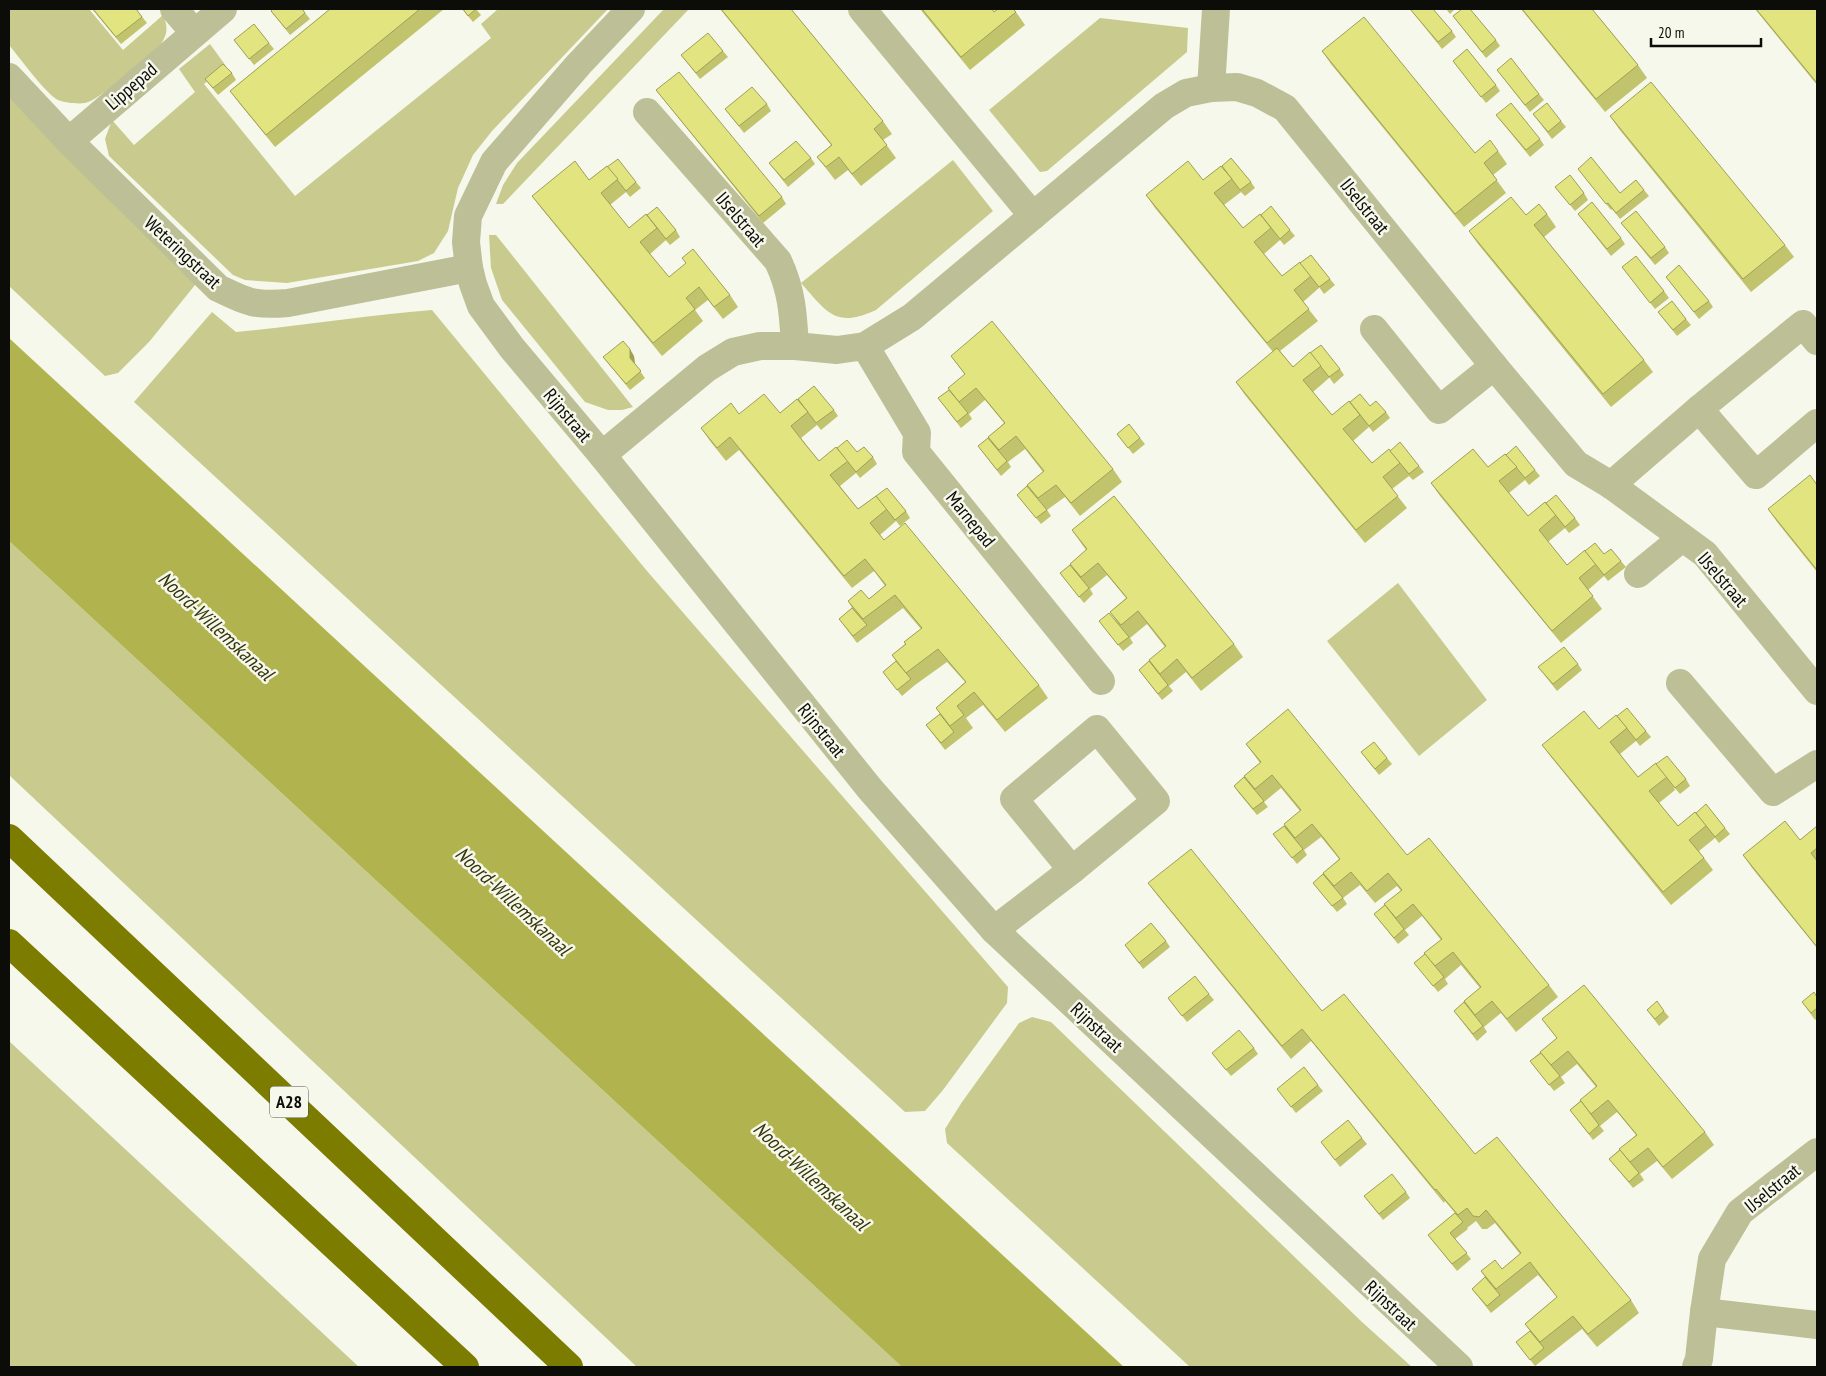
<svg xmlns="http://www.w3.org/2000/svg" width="1826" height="1376" viewBox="0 0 1826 1376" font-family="'PT Sans Narrow',sans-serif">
<rect width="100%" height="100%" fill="#f7f8ec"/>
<g fill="#c8cb8d">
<path d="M 9,9 L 89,9 L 123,50 L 163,15 C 168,27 168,33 161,44 C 146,57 101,100 85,103 C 78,104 65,103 58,100 C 46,94 19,57 9,45 Z"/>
<polygon points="498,9 608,9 492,131 473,155 458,188 448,231 434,253 418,261 287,283 245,280 233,275 109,156 105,139 112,120 134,145 195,92 179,69 210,44 226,66 204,84 295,196 491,38 481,24"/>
<polygon points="664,9 689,9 503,204 496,204 503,185 517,163"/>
<polygon points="1100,18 1188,28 1187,52 1047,171 1040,172 989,110"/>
<polygon points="9,90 199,280 149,342 118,373 105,376 9,286"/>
<path d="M 953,160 L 993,211 L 876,310 C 835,329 827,312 801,283 Z"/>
<polygon points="489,235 496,235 633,407 622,410 608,410 585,402 502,300 491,268"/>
<path d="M 432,310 L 647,571 L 1008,987 L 1007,1003 L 943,1090 L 925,1111 L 905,1112 L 134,402 L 212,312 L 236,332 C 302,326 367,315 432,310 Z"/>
<polygon points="9,541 902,1367 637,1367 9,775"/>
<polygon points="1398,583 1487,700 1419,756 1327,641"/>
<polygon points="1032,1017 1051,1022 1362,1322 1412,1367 1190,1367 947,1143 945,1129 962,1102 1019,1023"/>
<polygon points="9,1041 359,1367 9,1367"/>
</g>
<polygon fill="#b1b44e" points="9,338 1124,1367 902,1367 9,541"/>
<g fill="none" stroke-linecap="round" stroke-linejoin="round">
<g stroke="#bdbf96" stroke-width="28">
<polyline points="174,9 194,32"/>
<polyline points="631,9 579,64 494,162 468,216 466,242 469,268 473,284 481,306 512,348 602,455 870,789 994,930 1459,1367"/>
<polyline points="862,9 1033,216"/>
<path d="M 9,77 L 69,141 L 218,288 C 247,302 254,306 288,303 L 469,268"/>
<polyline points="1211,88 1216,9"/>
<path d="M 647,112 L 778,261 C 792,291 793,313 795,346 L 837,350 L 865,346 L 912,317 L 1164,106 L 1186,93 L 1211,88 L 1237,87 L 1257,93 L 1285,108 L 1494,366 L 1576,464 L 1611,485 L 1705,554 L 1817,691"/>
<polyline points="69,141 223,9"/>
<polyline points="1374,329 1439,410 1494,366"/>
<polyline points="865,346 917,433 916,452 1101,681"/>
<polyline points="1699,409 1756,475 1817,423"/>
<polyline points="602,455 707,368 733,352 760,346 795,346"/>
<polyline points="1611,485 1699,409 1803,324 1817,341"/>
<polyline points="1638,574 1682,538"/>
<polyline points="1680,683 1773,792 1817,764"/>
<polygon points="1097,729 1156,801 1072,870 1014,799"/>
<polyline points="994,930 1072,870"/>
<polyline points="1817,1152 1740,1212 1712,1259 1704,1312 1817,1325"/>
<polyline points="1696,1367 1699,1359 1704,1312"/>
</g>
<g stroke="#7b7c00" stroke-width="28">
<polyline points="9,838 569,1367"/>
<polyline points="9,943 465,1367"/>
</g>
</g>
<g fill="#c2c46d">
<polygon points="92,9 136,9 147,23 121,44"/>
<polygon points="302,9 310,19 290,35 271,11"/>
<polygon points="330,9 444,9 275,147 239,103 230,91"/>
<polygon points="462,9 476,9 481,15 473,22"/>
<polygon points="720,9 791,9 883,121 892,134 883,140 896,158 861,186 848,170 835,180 817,157 831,145"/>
<polygon points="920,9 992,9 994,12 1016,12 1025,25 970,70"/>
<polygon points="1410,9 1452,31 1456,37 1442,49"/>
<polygon points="1446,9 1455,9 1450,14"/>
<polygon points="1521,9 1592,9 1638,65 1647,78 1605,112"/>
<polygon points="1755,9 1817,9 1817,85"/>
<polygon points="1453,16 1496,40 1500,46 1486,58"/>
<polygon points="234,40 269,43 274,49 254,65"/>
<polygon points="723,51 728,57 700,79 681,55"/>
<polygon points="1322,51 1475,153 1498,151 1507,164 1493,175 1506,193 1464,227 1331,64"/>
<polygon points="1453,61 1496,85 1500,91 1486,103"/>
<polygon points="1497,70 1539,94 1544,100 1530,112"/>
<polygon points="232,73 236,80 218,95 205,79"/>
<polygon points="656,90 782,197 786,204 763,223"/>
<polygon points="767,104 771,111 744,133 725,109"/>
<polygon points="1533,114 1561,121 1566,127 1552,139"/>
<polygon points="1496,115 1540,139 1544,145 1530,157"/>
<polygon points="1610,116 1785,245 1794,257 1751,292 1619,129"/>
<polygon points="811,158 815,164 788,187 769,163"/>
<polygon points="607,166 636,182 641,188 630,197 626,192 610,205 629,228 646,214 676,230 680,237 670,245 663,237 666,240 650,254 669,277 730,295 738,307 723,319 708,300 695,310 703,321 662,356 541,208 532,196 589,180"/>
<polygon points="1221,166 1251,182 1255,188 1245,196 1241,192 1224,205 1243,228 1260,214 1290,230 1295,236 1284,245 1280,240 1264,254 1282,276 1300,263 1330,279 1335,285 1324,294 1319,287 1319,288 1303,302 1318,321 1280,351 1293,367 1310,353 1340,369 1344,375 1334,384 1329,377 1329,378 1313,392 1332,415 1350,402 1370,406 1386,412 1390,418 1373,432 1369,427 1353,441 1372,463 1390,451 1419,466 1424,472 1413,480 1406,473 1409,476 1392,489 1407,508 1365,543 1245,395 1236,382 1273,352 1155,208 1146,195 1203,180"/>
<polygon points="1578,169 1620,193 1644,190 1649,196 1620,219 1612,209 1611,210"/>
<polygon points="1555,187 1584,193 1588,200 1575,211"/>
<polygon points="1547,214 1556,227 1544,237 1644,360 1653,372 1611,407 1478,244 1469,231 1526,215"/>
<polygon points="1578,214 1621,238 1625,244 1611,256"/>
<polygon points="1621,223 1665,247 1669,253 1655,265"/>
<polygon points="1622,267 1664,291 1669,298 1655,309"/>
<polygon points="1666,277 1709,301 1713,307 1699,319"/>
<polygon points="1658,312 1686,319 1691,325 1677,336"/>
<polygon points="634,356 635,364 645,378 630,390 603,357"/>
<polygon points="951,356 1113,469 1122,482 1080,516 1065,497 1047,510 1051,516 1041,524 1017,495 1043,472 1025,449 1008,462 1011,467 1001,476 978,446 988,438 1004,423 985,400 969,414 972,419 961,428 938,398 949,390 965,375"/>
<polygon points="798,399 834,410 838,416 821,430 817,425 801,438 819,461 837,448 857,452 873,457 877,464 860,478 856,473 840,486 858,509 876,496 906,511 910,518 900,526 896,521 880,535 884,540 1039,685 1048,698 1005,732 983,705 966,718 973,728 945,750 926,725 940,714 936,708 965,682 947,662 915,685 902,696 883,672 896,661 892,655 905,644 904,642 921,629 903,608 857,643 839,619 852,608 848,601 869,599 885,586 874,571 852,588 739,450 726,461 710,441 701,428 739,414 780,413"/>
<polygon points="1117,434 1140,438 1145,444 1133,454"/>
<polygon points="1506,455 1535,470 1540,476 1529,485 1525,480 1509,493 1528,516 1545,502 1575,518 1580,525 1569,533 1564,527 1565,528 1548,542 1567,565 1585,551 1604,554 1621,561 1626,567 1608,581 1604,576 1588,590 1602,609 1561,643 1440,496 1431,483 1488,467"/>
<polygon points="1817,485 1817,572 1777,522 1768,509"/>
<polygon points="1072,530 1234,644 1243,657 1201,691 1186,672 1169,686 1173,691 1162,700 1139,670 1165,647 1147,624 1130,638 1133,643 1123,651 1099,621 1117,622 1110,612 1126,598 1107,575 1090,589 1093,594 1084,603 1060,573 1072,567 1086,550"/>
<polygon points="1578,664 1582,670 1557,691 1538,667"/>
<polygon points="1617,716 1646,731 1651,737 1640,746 1636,741 1620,754 1638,777 1656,763 1686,779 1690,786 1680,794 1673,786 1675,790 1659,803 1678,826 1696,813 1725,828 1730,834 1719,843 1715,838 1699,851 1713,870 1671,905 1551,757 1542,745 1599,729"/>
<polygon points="1246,744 1407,855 1549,985 1558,997 1516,1032 1501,1013 1484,1027 1487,1032 1477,1041 1454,1011 1480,988 1461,965 1445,979 1448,984 1438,992 1414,963 1441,940 1422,916 1405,930 1409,935 1398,944 1374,914 1401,891 1397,886 1375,903 1360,885 1343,898 1347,904 1337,912 1313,883 1339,859 1335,854 1321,837 1304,850 1307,855 1297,864 1273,834 1284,826 1300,811 1281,788 1264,802 1268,807 1257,815 1238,792 1234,786 1244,777 1260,763"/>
<polygon points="1361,752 1387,758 1392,764 1379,775"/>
<polygon points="1817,826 1817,948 1752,868 1743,855 1800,840"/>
<polygon points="1148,883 1322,1011 1631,1300 1639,1313 1597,1347 1582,1329 1535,1366 1516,1342 1530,1331 1525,1324 1557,1297 1538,1275 1491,1313 1472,1289 1485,1277 1481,1271 1502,1269 1520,1254 1495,1223 1487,1229 1482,1229 1476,1221 1467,1228 1468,1229 1455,1239 1471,1259 1457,1271 1428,1235 1455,1213 1445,1201 1444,1203 1311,1041 1291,1059 1157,895"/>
<polygon points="1166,941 1170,947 1143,969 1125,945"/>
<polygon points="1209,994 1214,1000 1187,1022 1168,998"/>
<polygon points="1817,997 1817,1018 1815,1020 1802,1002"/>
<polygon points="1647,1010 1664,1011 1669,1017 1659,1026"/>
<polygon points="1542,1019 1705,1132 1714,1145 1672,1179 1657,1161 1640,1174 1644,1180 1633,1188 1609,1159 1636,1135 1617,1112 1600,1126 1604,1131 1593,1140 1570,1110 1596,1087 1577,1064 1561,1077 1565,1083 1554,1091 1530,1061 1557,1038"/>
<polygon points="1254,1048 1258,1054 1231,1076 1212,1053"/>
<polygon points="1318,1085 1323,1091 1296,1113 1277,1089"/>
<polygon points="1362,1138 1367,1144 1340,1167 1321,1142"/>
<polygon points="1406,1192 1410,1198 1383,1220 1364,1196"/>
</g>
<polygon fill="#9ea059" points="630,349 634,356 635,365 630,358"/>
<g fill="#e1e47f" stroke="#9ea059">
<polygon points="93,9 136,9 142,17 116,37"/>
<polygon points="273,9 302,9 305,13 286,29 271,11"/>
<polygon points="330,9 420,9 266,135 230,91"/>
<polygon points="463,9 476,9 468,16"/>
<polygon points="721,9 791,9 883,121 874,129 887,145 852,174 839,157 826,167 817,157 832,145"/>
<polygon points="922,9 992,9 994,12 998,9 1013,9 1016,12 961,57"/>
<polygon points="1410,9 1433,9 1452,31 1438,42"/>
<polygon points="1462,9 1470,9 1496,40 1482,52 1453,16"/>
<polygon points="1522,9 1592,9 1638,65 1596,99"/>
<polygon points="1756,9 1817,9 1817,83"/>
<polygon points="1364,17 1475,153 1490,140 1498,151 1484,163 1497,180 1455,214 1322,51"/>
<polygon points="254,24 269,43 249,59 234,40"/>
<polygon points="708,33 723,51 696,73 681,55"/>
<polygon points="1467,49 1496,85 1481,97 1453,61"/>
<polygon points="1511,58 1539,94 1525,105 1497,70"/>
<polygon points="223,64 232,73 213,88 205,79"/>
<polygon points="679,72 782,197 759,216 656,90"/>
<polygon points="1651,82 1785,245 1743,279 1610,116"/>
<polygon points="752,87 767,104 739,126 725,109"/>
<polygon points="1511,103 1540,139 1526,150 1496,115"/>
<polygon points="1547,103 1561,121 1548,132 1533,114"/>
<polygon points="796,141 811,158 784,180 769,163"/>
<polygon points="1591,157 1620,193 1636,180 1644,190 1616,213 1608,203 1606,204 1578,169"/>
<polygon points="1231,158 1251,182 1240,190 1222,166"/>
<polygon points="618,159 636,182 626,191 607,167"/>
<polygon points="575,161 589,180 607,166 618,179 601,193 629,228 646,214 657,228 640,242 669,277 686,263 682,258 693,249 730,295 714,307 699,287 686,298 695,309 653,343 532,196"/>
<polygon points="1188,161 1203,180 1221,166 1232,179 1214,193 1243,228 1260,214 1271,228 1254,242 1282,276 1300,262 1311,276 1294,290 1309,309 1267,343 1146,195"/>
<polygon points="1570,175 1584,193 1570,205 1555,187"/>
<polygon points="1511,197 1526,215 1539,204 1547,214 1534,225 1644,360 1603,394 1469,231"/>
<polygon points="1592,202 1621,238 1607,249 1578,214"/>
<polygon points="1271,206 1290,230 1280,239 1261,215"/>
<polygon points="657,207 676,230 666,239 647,215"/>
<polygon points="1636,211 1665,247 1651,258 1621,223"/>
<polygon points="1311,255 1330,279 1319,287 1300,263"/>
<polygon points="1636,256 1664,291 1650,303 1622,267"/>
<polygon points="1679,265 1709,301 1694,312 1666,277"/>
<polygon points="1672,301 1686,319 1673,330 1658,312"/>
<polygon points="992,321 1113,469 1071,503 1056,485 1038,498 1027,485 1044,471 1016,436 999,450 988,437 1005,423 976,388 959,402 948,388 965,374 951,356"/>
<polygon points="623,341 630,349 630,358 641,371 626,384 603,357"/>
<polygon points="1321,345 1340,369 1329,377 1310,353"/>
<polygon points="1277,348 1293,367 1310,352 1321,366 1303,380 1332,415 1349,401 1360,415 1343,429 1372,463 1389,449 1400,463 1383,477 1398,496 1356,530 1236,382"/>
<polygon points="814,386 834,410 816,423 798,399"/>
<polygon points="949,390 968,413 957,422 938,398"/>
<polygon points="764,394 780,413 797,399 808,412 791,426 805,444 819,461 836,447 848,461 830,475 858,509 876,496 887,509 870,523 884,540 905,523 1039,685 997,720 974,692 957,706 964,715 950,726 936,708 966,682 938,649 906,673 892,655 906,644 904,642 922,628 895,595 863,619 848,601 861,590 869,599 886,585 865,559 844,576 730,437 717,448 701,428 731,403 739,414"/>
<polygon points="1360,394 1370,406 1376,401 1386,412 1369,426 1350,402"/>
<polygon points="1129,424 1140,438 1128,448 1117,434"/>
<polygon points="988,438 1007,461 997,470 978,446"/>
<polygon points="847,440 857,452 864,447 873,457 856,472 837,448"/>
<polygon points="1400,442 1419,466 1409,474 1390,451"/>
<polygon points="1516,446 1535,470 1525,478 1506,455"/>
<polygon points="1473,449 1488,467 1505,454 1517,467 1499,481 1528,516 1545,502 1556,515 1539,530 1567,565 1585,550 1596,564 1579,578 1593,596 1552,631 1431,483"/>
<polygon points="1810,475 1817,485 1817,570 1768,509"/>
<polygon points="1027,486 1047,510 1036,518 1017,495"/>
<polygon points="887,488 906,511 895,520 876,496"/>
<polygon points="1556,495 1575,518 1565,527 1546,503"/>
<polygon points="1114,496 1234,644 1192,678 1177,659 1160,674 1149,660 1166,646 1138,611 1121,625 1110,612 1127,598 1098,563 1081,577 1070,564 1087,549 1072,530"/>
<polygon points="1595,543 1604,554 1611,549 1621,561 1604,575 1585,551"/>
<polygon points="1070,565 1089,588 1079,597 1060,573"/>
<polygon points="852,608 867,625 853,636 839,619"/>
<polygon points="1109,613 1129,637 1118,645 1099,621"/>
<polygon points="1564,647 1578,664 1553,684 1538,667"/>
<polygon points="896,661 911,679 897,690 883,672"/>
<polygon points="1149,661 1168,685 1158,694 1139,670"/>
<polygon points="1627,708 1646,731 1636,740 1617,716"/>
<polygon points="1288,709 1407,855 1429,838 1549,985 1507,1019 1492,1001 1475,1015 1464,1001 1481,987 1453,952 1435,966 1424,953 1442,939 1413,904 1396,918 1384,904 1402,890 1388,873 1367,891 1351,872 1334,886 1323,873 1340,859 1326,841 1312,824 1295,838 1284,824 1301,810 1272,775 1255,789 1244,776 1261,762 1246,744"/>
<polygon points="1584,711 1599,729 1616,715 1627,728 1610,742 1638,777 1656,763 1667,777 1649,791 1678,826 1695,812 1707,825 1689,840 1704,858 1663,892 1542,745"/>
<polygon points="940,714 954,732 941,743 926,725"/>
<polygon points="1374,742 1387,758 1375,769 1361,752"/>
<polygon points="1667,756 1686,779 1675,788 1656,764"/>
<polygon points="1244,777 1264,801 1253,809 1234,786"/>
<polygon points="1706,804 1725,828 1715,837 1696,813"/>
<polygon points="1785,821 1800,840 1817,826 1817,848 1811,853 1817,861 1817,947 1743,855"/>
<polygon points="1284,826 1303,849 1292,858 1273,834"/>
<polygon points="1191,849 1322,1011 1344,994 1475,1154 1497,1137 1631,1300 1588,1334 1573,1316 1540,1342 1525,1324 1557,1297 1530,1262 1496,1289 1481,1271 1495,1260 1502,1269 1521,1253 1486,1210 1479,1217 1473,1216 1467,1208 1458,1215 1436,1189 1435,1190 1302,1029 1282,1046 1148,883"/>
<polygon points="1323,874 1343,898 1332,906 1313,883"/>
<polygon points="1385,905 1404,929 1394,938 1374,914"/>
<polygon points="1151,923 1166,941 1139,963 1125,945"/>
<polygon points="1425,954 1444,977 1433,986 1414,963"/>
<polygon points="1195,976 1209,994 1182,1016 1168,998"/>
<polygon points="1584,985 1705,1132 1663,1167 1648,1148 1630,1162 1619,1149 1637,1135 1608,1100 1591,1114 1580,1100 1597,1086 1568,1051 1551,1065 1540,1052 1557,1038 1542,1019"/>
<polygon points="1814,992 1817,997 1817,1008 1811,1013 1802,1002"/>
<polygon points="1657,1001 1664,1011 1655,1019 1647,1010"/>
<polygon points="1464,1002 1483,1026 1473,1034 1454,1011"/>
<polygon points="1239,1030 1254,1048 1226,1070 1212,1053"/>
<polygon points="1541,1053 1560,1076 1549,1085 1530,1061"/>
<polygon points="1304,1067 1318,1085 1291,1107 1277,1089"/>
<polygon points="1581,1101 1599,1125 1589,1134 1570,1110"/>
<polygon points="1348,1120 1362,1138 1335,1160 1321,1142"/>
<polygon points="1620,1150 1639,1173 1629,1182 1609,1159"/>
<polygon points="1392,1174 1406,1192 1379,1214 1364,1196"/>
<polygon points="1455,1213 1463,1222 1450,1233 1467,1253 1452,1264 1428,1235"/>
<polygon points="1485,1277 1500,1295 1487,1306 1472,1289"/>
<polygon points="1530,1331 1544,1348 1530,1360 1516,1342"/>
</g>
<g text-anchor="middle" stroke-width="5" stroke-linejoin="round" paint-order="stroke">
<rect fill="#f7f8ec" stroke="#52534c" stroke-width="1" x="270" y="1086.5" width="38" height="31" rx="4"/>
<g font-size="18" font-weight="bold" fill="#0c0c08">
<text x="289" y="1108">A28</text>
</g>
<g font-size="19" fill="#0c0c08" stroke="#f7f8ec">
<text transform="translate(131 86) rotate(-41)" y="7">Lippepad</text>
<text transform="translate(1365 206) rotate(51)" y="7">IJselstraat</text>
<text transform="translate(741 219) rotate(49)" y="7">IJselstraat</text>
<text transform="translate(183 252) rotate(43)" y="7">Weteringstraat</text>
<text transform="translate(568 415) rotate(50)" y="7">Rijnstraat</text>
<text transform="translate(971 519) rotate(51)" y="7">Marnepad</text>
<text transform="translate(1723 579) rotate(49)" y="7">IJselstraat</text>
<text transform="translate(822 730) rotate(51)" y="7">Rijnstraat</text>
<text transform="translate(1097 1027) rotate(43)" y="7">Rijnstraat</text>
<text transform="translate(1772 1188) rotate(-39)" y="7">IJselstraat</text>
<text transform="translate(1391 1305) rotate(43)" y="7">Rijnstraat</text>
</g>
<g font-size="20" font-style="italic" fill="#36370c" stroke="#f7f8ec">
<text transform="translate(216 626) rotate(43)" y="7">Noord-Willemskanaal</text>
<text transform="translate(513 901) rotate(43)" y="7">Noord-Willemskanaal</text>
<text transform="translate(811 1176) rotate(43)" y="7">Noord-Willemskanaal</text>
</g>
</g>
<rect width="1826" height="1376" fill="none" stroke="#0c0c08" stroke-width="20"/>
<path d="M1651 38v8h110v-8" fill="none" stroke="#0c0c08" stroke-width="2.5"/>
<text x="1658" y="38" font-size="15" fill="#0c0c08" stroke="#f7f8ec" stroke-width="4" paint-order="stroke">20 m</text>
</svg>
